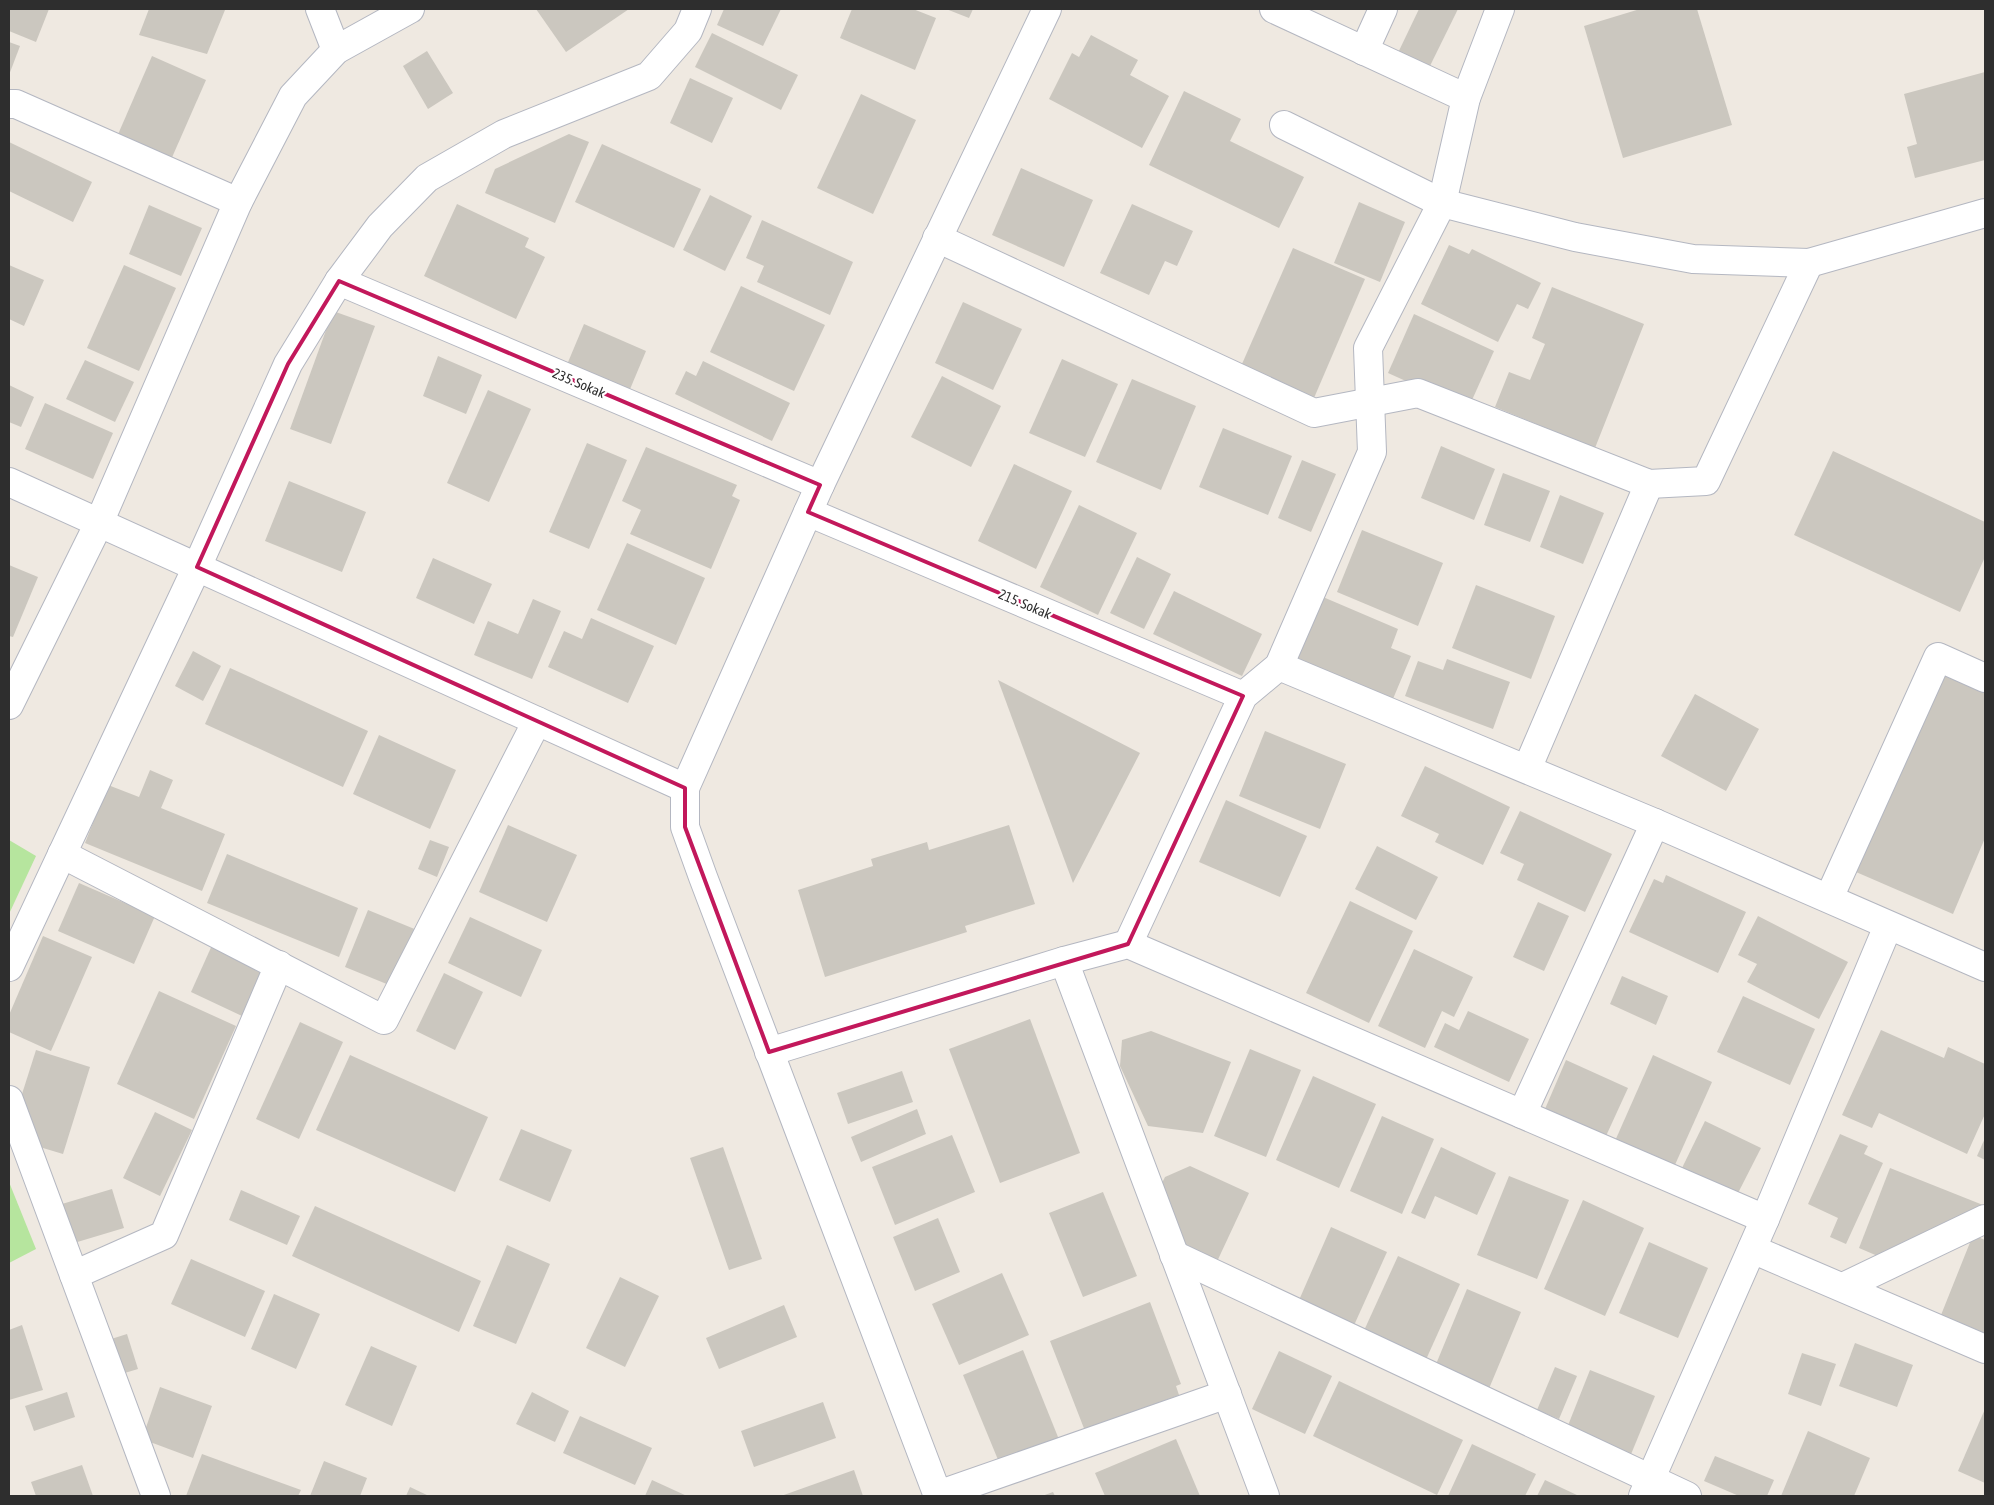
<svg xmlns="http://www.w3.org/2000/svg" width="1994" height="1505" viewBox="0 0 1994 1505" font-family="'Asap Condensed',sans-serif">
<rect width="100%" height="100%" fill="#efe9e1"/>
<g fill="#b6e59e">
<polygon points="9,840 36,856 9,914"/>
<polygon points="9,1182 36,1249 9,1263"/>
</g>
<g fill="#cbc7bf">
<polygon points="9,9 49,9 36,42 9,31"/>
<polygon points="149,9 225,9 225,10 207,54 139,35"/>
<polygon points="536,9 629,9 566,52"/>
<polygon points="724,9 781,9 763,46 717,25"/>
<polygon points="852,9 913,9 936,18 915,70 840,38"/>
<polygon points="946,9 973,9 969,18"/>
<polygon points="1419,9 1458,9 1427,72 1396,57"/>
<polygon points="1640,9 1697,9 1732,125 1623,158 1584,26"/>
<polygon points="712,33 798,75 781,110 695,67"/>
<polygon points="1091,35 1138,60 1130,75 1169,96 1142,148 1049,99 1072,53 1079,57"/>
<polygon points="9,42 20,46 9,75"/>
<polygon points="427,51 453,93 428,109 403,66"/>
<polygon points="152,56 206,80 170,162 116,139"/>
<polygon points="1985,72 1985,160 1915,178 1907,147 1917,144 1904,94"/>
<polygon points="690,78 733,98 712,143 670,123"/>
<polygon points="1184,91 1241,119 1230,141 1304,177 1279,228 1149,165"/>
<polygon points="861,94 916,120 873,214 817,188"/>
<polygon points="569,134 589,142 555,223 485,193 495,169"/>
<polygon points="9,142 92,182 73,222 9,191"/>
<polygon points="602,144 701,189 674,248 575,202"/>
<polygon points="1021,168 1093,200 1064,267 992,235"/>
<polygon points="710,195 752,216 725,271 683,250"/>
<polygon points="1359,202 1405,222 1380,282 1334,263"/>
<polygon points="457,204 529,238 525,247 545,257 516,319 424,276"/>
<polygon points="1132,204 1193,231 1177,266 1165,261 1149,295 1100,273"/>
<polygon points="149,205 202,228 181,276 129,254"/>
<polygon points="762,220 853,262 830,315 757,282 764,266 746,258"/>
<polygon points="1449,245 1469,254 1472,249 1541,283 1528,309 1517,304 1498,342 1421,304"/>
<polygon points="1293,248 1365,279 1311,405 1238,373"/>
<polygon points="9,265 44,280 24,326 9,319"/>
<polygon points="124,265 176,288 139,371 87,348"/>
<polygon points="741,286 825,325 794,391 710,352"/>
<polygon points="1552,287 1644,324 1595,448 1495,407 1509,372 1530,380 1545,344 1532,338"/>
<polygon points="963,302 1022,329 993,390 935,363"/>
<polygon points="333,311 375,326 331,444 290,429"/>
<polygon points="1414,314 1494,351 1468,409 1388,373"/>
<polygon points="584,324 646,351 628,394 566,367"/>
<polygon points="438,356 482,375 466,414 423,396"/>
<polygon points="1062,359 1118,384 1085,457 1029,433"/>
<polygon points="85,360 134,382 115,422 66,399"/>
<polygon points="703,361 790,403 772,441 675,394 686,371 696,376"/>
<polygon points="942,376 1001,406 971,467 911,437"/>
<polygon points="1132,379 1196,406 1161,490 1096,462"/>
<polygon points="9,385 34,397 21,427 9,422"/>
<polygon points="488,390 531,409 489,502 447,483"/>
<polygon points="45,403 113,433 93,479 25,449"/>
<polygon points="1223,428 1292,456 1268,515 1199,487"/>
<polygon points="587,443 627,460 589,549 549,532"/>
<polygon points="1441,446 1495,469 1474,520 1421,498"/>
<polygon points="646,447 737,485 732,496 740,500 711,569 630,534 641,510 622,501"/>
<polygon points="1833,451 1985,522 1985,557 1960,612 1794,535"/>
<polygon points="1302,460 1336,474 1311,532 1278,518"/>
<polygon points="1014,464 1072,491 1036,569 978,541"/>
<polygon points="1503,473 1550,491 1530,542 1484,525"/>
<polygon points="289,481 366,512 342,572 265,541"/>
<polygon points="1560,495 1604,513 1583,564 1540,547"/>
<polygon points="1079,505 1137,533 1098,615 1040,587"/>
<polygon points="1362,530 1443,563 1418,626 1337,592"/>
<polygon points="627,543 705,578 676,645 597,610"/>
<polygon points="1137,557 1171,574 1144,629 1110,613"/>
<polygon points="433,558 492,584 474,624 416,598"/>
<polygon points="9,565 38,577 13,637 9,636"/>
<polygon points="1476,585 1555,616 1531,679 1452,648"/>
<polygon points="1174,591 1262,634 1242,676 1153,634"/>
<polygon points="1323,597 1398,629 1391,648 1411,656 1390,706 1294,666"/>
<polygon points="533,599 561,611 532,679 474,655 488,621 518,634"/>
<polygon points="591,618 654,646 628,703 548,667 564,631 582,639"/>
<polygon points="193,651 221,666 203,701 175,686"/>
<polygon points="1447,659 1510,682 1493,729 1405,696 1418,661 1443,670"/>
<polygon points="230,668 368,731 343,787 205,724"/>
<polygon points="1943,671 1985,689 1985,838 1953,914 1856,872"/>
<polygon points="998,680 1140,753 1073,883"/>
<polygon points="1695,694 1759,729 1726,791 1661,756"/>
<polygon points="1265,731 1346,764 1320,829 1239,796"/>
<polygon points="379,735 456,770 430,829 353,794"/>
<polygon points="1425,766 1510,807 1483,865 1435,842 1439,834 1401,816"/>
<polygon points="150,770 173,780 161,808 225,834 202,891 85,843 108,785 139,797"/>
<polygon points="1226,800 1307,836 1280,897 1199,862"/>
<polygon points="1520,811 1612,854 1585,912 1517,880 1524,864 1500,853"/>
<polygon points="508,825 577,855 547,922 479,892"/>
<polygon points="1009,825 1035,904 965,926 967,932 825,977 798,890 873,866 871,859 927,842 929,850"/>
<polygon points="430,840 449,847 437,877 418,869"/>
<polygon points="1377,846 1438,877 1416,920 1355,889"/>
<polygon points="227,854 358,908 339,957 207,903"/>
<polygon points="1666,875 1746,912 1718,973 1629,932 1654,879 1663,883"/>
<polygon points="79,883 155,916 134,964 58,931"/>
<polygon points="1350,901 1413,931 1369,1023 1306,993"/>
<polygon points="1538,902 1569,916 1544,971 1513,957"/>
<polygon points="368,910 417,930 394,987 345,967"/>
<polygon points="1758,916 1848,962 1819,1019 1747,982 1757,964 1738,955"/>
<polygon points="470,917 542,950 521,997 448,963"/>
<polygon points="43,936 92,957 51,1051 9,1032 9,1015"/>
<polygon points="213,943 265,966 242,1016 191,992"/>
<polygon points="1414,949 1473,977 1454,1017 1442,1011 1425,1048 1378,1026"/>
<polygon points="444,973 483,992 455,1050 416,1031"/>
<polygon points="1622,976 1668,996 1656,1025 1610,1004"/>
<polygon points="159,991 236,1026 194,1119 117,1084"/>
<polygon points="1743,996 1815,1029 1790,1085 1717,1052"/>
<polygon points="1468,1011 1529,1039 1509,1082 1434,1047 1445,1023 1459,1030"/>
<polygon points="1030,1019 1080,1153 1000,1183 949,1049"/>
<polygon points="300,1022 343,1042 299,1139 256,1119"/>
<polygon points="1881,1030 1944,1058 1948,1047 1985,1064 1985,1114 1967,1154 1879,1113 1872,1128 1842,1115"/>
<polygon points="1151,1031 1231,1062 1203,1133 1148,1126 1120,1066 1122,1040"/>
<polygon points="1250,1049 1301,1070 1266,1157 1214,1136"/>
<polygon points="36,1050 90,1067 63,1154 33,1145 22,1094"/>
<polygon points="350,1055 488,1117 455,1192 316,1130"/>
<polygon points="1653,1055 1712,1082 1674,1167 1615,1141"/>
<polygon points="1566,1060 1628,1088 1606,1136 1545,1109"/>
<polygon points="902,1071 913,1102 848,1124 837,1093"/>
<polygon points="1313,1076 1376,1104 1339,1188 1276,1160"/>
<polygon points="917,1109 926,1134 861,1162 851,1137"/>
<polygon points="155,1112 192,1130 160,1196 123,1178"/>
<polygon points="1382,1116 1434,1139 1402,1214 1350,1191"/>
<polygon points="1705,1121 1761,1148 1737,1195 1682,1168"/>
<polygon points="521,1129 572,1150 550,1202 499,1180"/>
<polygon points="1840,1134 1868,1146 1864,1154 1883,1163 1846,1244 1830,1237 1838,1218 1808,1204"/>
<polygon points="952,1135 975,1192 895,1225 872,1167"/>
<polygon points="1985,1138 1985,1160 1977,1156"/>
<polygon points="723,1147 762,1259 729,1270 690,1158"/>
<polygon points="1441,1147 1496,1173 1477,1215 1435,1196 1425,1219 1411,1213"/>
<polygon points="1190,1166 1249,1193 1214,1268 1173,1248 1156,1195 1165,1177"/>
<polygon points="1890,1168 1983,1205 1880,1257 1859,1248"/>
<polygon points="1509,1176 1569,1200 1537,1279 1477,1255"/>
<polygon points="112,1189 124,1228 74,1243 62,1204"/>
<polygon points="241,1190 300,1216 287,1245 229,1220"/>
<polygon points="1103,1192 1137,1276 1083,1297 1049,1213"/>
<polygon points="1583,1200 1644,1228 1605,1316 1544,1289"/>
<polygon points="315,1206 481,1281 459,1332 292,1256"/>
<polygon points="938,1218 960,1272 915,1291 893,1237"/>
<polygon points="1331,1227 1387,1252 1351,1332 1296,1307"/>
<polygon points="1973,1235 1985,1240 1985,1340 1939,1320"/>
<polygon points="1649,1242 1708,1268 1678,1338 1619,1313"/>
<polygon points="507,1245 550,1264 516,1344 473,1326"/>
<polygon points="1398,1256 1460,1284 1424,1364 1362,1335"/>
<polygon points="191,1259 265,1291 245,1337 171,1304"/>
<polygon points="1002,1273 1029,1335 959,1365 932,1304"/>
<polygon points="620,1277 659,1296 625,1367 586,1348"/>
<polygon points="1467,1289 1521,1312 1488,1391 1434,1369"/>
<polygon points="274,1294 320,1314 296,1369 251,1349"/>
<polygon points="1150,1302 1181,1384 1176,1386 1179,1395 1085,1431 1050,1341"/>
<polygon points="784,1305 797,1337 719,1369 706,1338"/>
<polygon points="22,1325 43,1390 9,1400 9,1330"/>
<polygon points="127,1334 138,1369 118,1375 108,1340"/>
<polygon points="1855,1343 1913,1365 1897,1407 1839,1386"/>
<polygon points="371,1346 417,1366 392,1426 345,1405"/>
<polygon points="1023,1350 1060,1442 1001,1467 963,1375"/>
<polygon points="1279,1351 1332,1376 1305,1434 1252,1409"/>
<polygon points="1802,1353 1836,1364 1821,1406 1788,1394"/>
<polygon points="1555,1367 1577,1376 1559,1419 1537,1410"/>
<polygon points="1590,1370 1655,1396 1627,1464 1563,1438"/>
<polygon points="1339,1381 1463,1440 1437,1495 1313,1436"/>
<polygon points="160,1387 212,1406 193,1458 142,1439"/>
<polygon points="67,1392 75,1417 34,1431 25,1406"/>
<polygon points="532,1392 569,1411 555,1442 516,1424"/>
<polygon points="823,1402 836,1438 754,1467 741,1431"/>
<polygon points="1985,1409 1985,1483 1958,1471"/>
<polygon points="580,1416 652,1448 635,1485 563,1453"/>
<polygon points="1808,1431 1870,1458 1854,1496 1781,1496"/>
<polygon points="1176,1439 1200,1496 1105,1496 1095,1473"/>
<polygon points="1472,1444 1536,1474 1525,1496 1448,1496"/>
<polygon points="202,1454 301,1490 298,1496 186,1496"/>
<polygon points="1715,1456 1774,1480 1767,1496 1739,1496 1704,1481"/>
<polygon points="324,1461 367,1478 360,1496 310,1496"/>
<polygon points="82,1465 93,1496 36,1496 31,1482"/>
<polygon points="854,1470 863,1496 781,1496"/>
<polygon points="652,1480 687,1496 645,1496"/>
<polygon points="1545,1480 1579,1496 1537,1496"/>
<polygon points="410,1487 429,1496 406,1496"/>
<polygon points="1053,1492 1055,1496 1042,1496"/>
</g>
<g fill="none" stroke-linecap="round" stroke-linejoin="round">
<g stroke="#b4b7c1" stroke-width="30">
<g id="minor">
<polyline points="320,9 336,50"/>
<polyline points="1274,9 1466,98"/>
<polyline points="1364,51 1383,9"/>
<polyline points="9,104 16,104 238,202"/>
<polyline points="1284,125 1442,203 1575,237 1693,259 1809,263 1985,213"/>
<polyline points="937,238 1314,413 1418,393 1649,484 1706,481 1809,263"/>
<polyline points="339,281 820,485"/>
<polyline points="808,512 1243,696"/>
<polyline points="1279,666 1655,823 1985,967"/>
<polyline points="9,705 99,523 238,202 293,96 336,50 410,9"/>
<polyline points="1527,769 1649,484"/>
<polyline points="62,854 384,1020 537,721"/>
<polyline points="1829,898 1938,657 1985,678"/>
<polyline points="1128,944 1243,696 1279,666 1372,452 1368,348 1442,203 1466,98 1500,9"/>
<polyline points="1064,961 1265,1496"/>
<polyline points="9,967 197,567 288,364 339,281 380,226 427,178 504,134 649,76 688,31 697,9"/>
<polyline points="769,1052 1064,961 1128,944 1765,1219"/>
<polyline points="9,1100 156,1496"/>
<polyline points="1522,1114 1655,823"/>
<polyline points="1752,1249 1985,1349"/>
<polyline points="1174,1255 1687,1496"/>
<polyline points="74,1275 164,1235 279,965"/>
<polyline points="1843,1287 1985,1219"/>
<polyline points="938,1495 1227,1394"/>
<polyline points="1643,1496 1765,1219 1888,926"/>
</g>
</g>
<g stroke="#b4b7c1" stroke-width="30">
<g id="tertiary">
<polyline points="9,482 685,788"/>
<polyline points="938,1496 703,877 685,827 685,788 820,485 1047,9"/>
</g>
</g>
<use href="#minor" stroke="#fff" stroke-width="28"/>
<use href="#tertiary" stroke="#fff" stroke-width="28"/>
</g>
<path fill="none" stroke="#c2185b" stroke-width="4" stroke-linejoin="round" d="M 339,281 L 820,485 L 808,512 L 1243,696 L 1128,944 L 769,1052 L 685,827 L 685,788 L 197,567 L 288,364 Z"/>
<g text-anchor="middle" stroke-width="4.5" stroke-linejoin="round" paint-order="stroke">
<g font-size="14" fill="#2e2e2e" stroke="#fff">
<text transform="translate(579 383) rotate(23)" y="5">235. Sokak</text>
<text transform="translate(1025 604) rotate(23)" y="5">215. Sokak</text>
</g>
</g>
<rect width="1994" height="1505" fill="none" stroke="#2e2e2e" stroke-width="20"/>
</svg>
